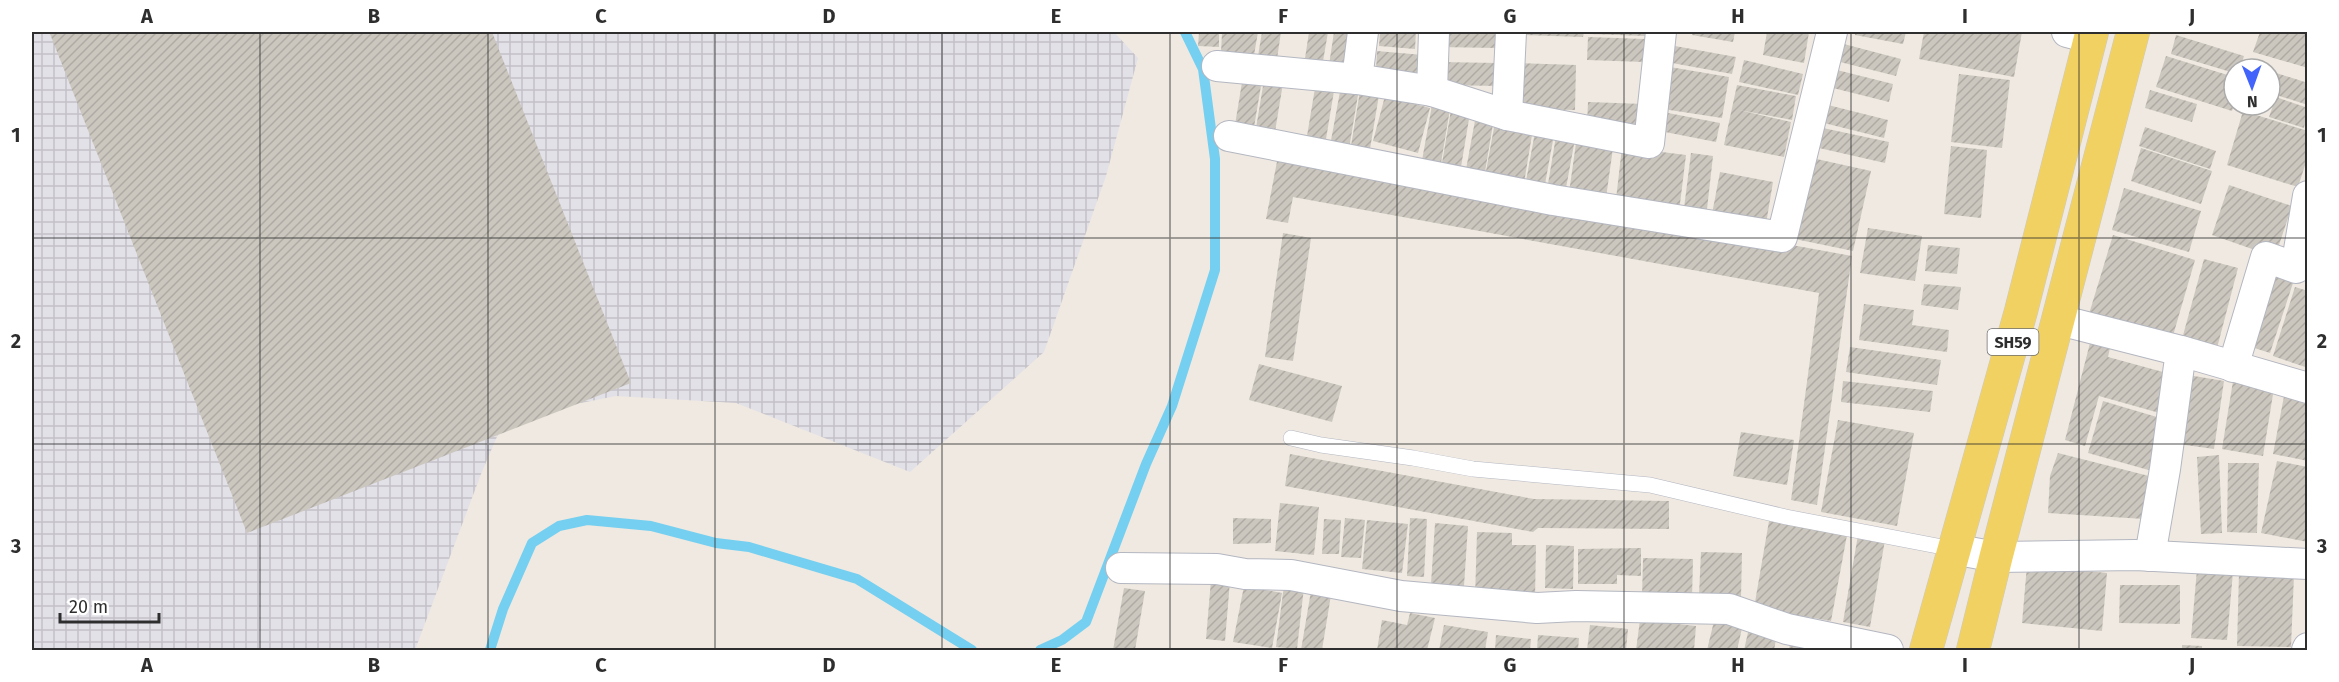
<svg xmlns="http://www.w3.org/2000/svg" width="2339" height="682" viewBox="0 0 2339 682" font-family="'Fira Sans',sans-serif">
<defs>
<pattern id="industrial-grid" width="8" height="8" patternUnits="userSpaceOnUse" patternTransform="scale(1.5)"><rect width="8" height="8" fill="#e3e1e8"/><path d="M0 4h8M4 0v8" fill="none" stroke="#c3c1c7"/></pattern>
<pattern id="building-hatch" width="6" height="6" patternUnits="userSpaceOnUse" patternTransform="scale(1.5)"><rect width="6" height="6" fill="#cbc7bf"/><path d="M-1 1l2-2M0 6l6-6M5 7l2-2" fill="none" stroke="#afaba4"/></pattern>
</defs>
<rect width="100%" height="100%" fill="#efe9e1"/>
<polygon fill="url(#industrial-grid)" points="32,32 1114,32 1138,58 1106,176 1044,352 910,472 736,403 616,396 505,418 481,474 415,650 32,650"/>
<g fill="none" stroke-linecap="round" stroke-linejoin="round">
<g stroke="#75cff0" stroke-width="10">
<polyline points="490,650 503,609 532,543 559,526 587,520 651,526 716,543 749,547 857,579 972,650"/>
<polyline points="1040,650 1062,640 1086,622 1146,464 1172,406 1215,270 1215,159 1203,69 1185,32"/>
</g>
</g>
<g fill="url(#building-hatch)">
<polygon points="56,32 492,32 631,383 247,533 50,34"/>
<polygon points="1199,32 1219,32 1219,47 1198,46"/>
<polygon points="1222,32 1258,32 1253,61 1221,53"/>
<polygon points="1262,32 1281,32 1277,59 1258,56"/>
<polygon points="1309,32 1328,32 1322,67 1304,65"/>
<polygon points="1334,32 1353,32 1348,68 1329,65"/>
<polygon points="1380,32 1416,32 1415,49 1379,46"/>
<polygon points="1437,32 1498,32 1498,48 1437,47"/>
<polygon points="1524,32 1584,32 1583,37 1524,35"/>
<polygon points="1589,32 1646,32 1646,36 1589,34"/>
<polygon points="1693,32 1735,32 1733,42 1692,35"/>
<polygon points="1767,32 1809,32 1804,63 1763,55"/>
<polygon points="1855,32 1906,32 1903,44 1855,35"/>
<polygon points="1924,32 2022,32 2014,77 1919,59"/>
<polygon points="2260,32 2308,32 2308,68 2253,52"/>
<polygon points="2176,35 2244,56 2240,69 2234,69 2234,73 2171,54"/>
<polygon points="1588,37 1645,39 1644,62 1587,60"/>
<polygon points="1840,43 1901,59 1896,76 1836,61"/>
<polygon points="1675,46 1736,57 1732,74 1672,63"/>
<polygon points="1377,51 1423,55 1422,73 1376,70"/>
<polygon points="2166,56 2234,77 2234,105 2232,111 2156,87"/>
<polygon points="1744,60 1803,74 1798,95 1739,82"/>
<polygon points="1438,62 1499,63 1499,86 1437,85"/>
<polygon points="1520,63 1576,65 1575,110 1519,109"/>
<polygon points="1670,67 1729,77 1722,118 1663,109"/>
<polygon points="1833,69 1893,84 1889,102 1829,87"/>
<polygon points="1244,70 1263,74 1253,133 1234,131"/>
<polygon points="2270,71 2308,83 2308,105 2270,93"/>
<polygon points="1265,74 1284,77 1274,138 1255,134"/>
<polygon points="1959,74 2010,80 2002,148 1951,142"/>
<polygon points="1316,82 1335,85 1325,145 1306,142"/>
<polygon points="1737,85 1796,96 1792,120 1739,110 1791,122 1784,157 1724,145"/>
<polygon points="1341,86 1359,89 1349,149 1330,146"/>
<polygon points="2150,90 2197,104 2192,122 2145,108"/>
<polygon points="1360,91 1379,95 1369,155 1350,152"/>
<polygon points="1385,96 1430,108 1418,153 1373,141"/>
<polygon points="2276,97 2308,108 2304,128 2269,117"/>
<polygon points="1588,102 1644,104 1643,127 1587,125"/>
<polygon points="1432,105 1450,109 1440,169 1421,166"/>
<polygon points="1828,105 1888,120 1884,138 1824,123"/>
<polygon points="1451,110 1470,113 1460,173 1441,169"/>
<polygon points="2243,111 2308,131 2308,156 2298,187 2227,165"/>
<polygon points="1663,112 1720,123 1716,142 1660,131"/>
<polygon points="1476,115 1494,118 1484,178 1465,175"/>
<polygon points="1495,122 1533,129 1523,189 1484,182"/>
<polygon points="2145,127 2216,151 2210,169 2139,146"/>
<polygon points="1823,128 1889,142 1885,163 1819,148"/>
<polygon points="1535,132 1554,135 1543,195 1524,192"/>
<polygon points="1556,136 1575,139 1564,199 1546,196"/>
<polygon points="1576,143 1613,148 1605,205 1568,200"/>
<polygon points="1951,146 1987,150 1981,218 1944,214"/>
<polygon points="1622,147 1686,155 1678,220 1615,208"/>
<polygon points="2141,148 2212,171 2201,204 2131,181"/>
<polygon points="1279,151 1852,256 1817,505 1791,500 1819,293 1293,197 1288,223 1266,219"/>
<polygon points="1691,153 1713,156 1706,218 1683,216"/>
<polygon points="1812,158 1871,171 1853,251 1795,239"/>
<polygon points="1720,172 1773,182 1766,224 1712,214"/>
<polygon points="2229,185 2292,206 2275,257 2212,235"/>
<polygon points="2124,188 2201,211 2189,252 2112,230"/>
<polygon points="1868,228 1922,236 1915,281 1860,273"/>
<polygon points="1283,233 1311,238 1293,361 1265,357"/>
<polygon points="2113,235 2195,260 2172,339 2089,314"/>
<polygon points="1928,245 1960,248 1957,274 1925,271"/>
<polygon points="2204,259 2238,268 2217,348 2182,339"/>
<polygon points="2268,268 2295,277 2270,353 2245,345"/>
<polygon points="1924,284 1961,287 1958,310 1921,305"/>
<polygon points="2295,287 2308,291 2308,368 2273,356"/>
<polygon points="1864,304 1914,310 1912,325 1949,330 1947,352 1859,340"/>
<polygon points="2090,343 2110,348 2108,357 2174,375 2163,414 2099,396 2085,446 2065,440"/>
<polygon points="1850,347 1941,360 1937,385 1846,372"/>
<polygon points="1259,364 1342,386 1332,422 1249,400"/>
<polygon points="2188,375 2224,381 2214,449 2178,444"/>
<polygon points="1843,381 1933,391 1930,412 1841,402"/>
<polygon points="2233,381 2274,388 2263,456 2222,449"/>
<polygon points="2285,391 2308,396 2308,461 2273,454"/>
<polygon points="2103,401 2167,420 2152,471 2088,453"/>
<polygon points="1838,420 1914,433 1897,526 1821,512"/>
<polygon points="1741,432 1794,440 1787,485 1733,476"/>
<polygon points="2058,453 2149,476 2144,519 2048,513 2050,476"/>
<polygon points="1290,454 1534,499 1669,501 1669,529 1538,528 1533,532 1285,486"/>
<polygon points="2219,455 2222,533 2201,534 2197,457"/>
<polygon points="2277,461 2308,467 2308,542 2261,533"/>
<polygon points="2228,463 2259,463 2257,533 2227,532"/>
<polygon points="1280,503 1319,507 1314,555 1275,551"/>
<polygon points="1233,518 1271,519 1271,543 1233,544"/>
<polygon points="1345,518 1365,520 1361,558 1341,557"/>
<polygon points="1410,518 1427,519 1424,577 1407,576"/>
<polygon points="1324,519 1341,520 1339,554 1322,554"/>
<polygon points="1367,520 1408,524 1402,573 1362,569"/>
<polygon points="1769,521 1847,535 1831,621 1754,608"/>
<polygon points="1435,523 1468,526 1464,586 1431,584"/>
<polygon points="1477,532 1512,533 1512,545 1536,545 1535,599 1475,598"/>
<polygon points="1858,535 1885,540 1870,627 1843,622"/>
<polygon points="1546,545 1574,546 1573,589 1545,588"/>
<polygon points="1641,548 1641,576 1617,575 1617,584 1578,584 1578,549"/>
<polygon points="1701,552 1742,553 1741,597 1699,595"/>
<polygon points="1643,558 1693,559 1692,599 1642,598"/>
<polygon points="2027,565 2107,573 2102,631 2022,623"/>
<polygon points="2197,569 2233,572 2227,640 2191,638"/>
<polygon points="2239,573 2294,575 2291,647 2237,646"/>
<polygon points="1211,580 1230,581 1225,641 1206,639"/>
<polygon points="1284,585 1304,587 1297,649 1276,647"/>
<polygon points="2120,585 2180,585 2180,624 2119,623"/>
<polygon points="1244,586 1282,593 1272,648 1233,642"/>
<polygon points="1124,588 1145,591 1135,650 1113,650"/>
<polygon points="1311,591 1331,595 1322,650 1301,650"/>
<polygon points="1410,613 1435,618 1427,650 1377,650 1382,620 1407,625"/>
<polygon points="1715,617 1743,624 1737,650 1707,650"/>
<polygon points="1640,620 1696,626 1694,650 1636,650"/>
<polygon points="1444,625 1488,632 1485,650 1439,650"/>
<polygon points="1590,625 1628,629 1626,650 1587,650"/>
<polygon points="1749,628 1777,634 1774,650 1744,650"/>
<polygon points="1496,635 1531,639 1530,650 1495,650"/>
<polygon points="1538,635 1579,638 1578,650 1537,650"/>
<polygon points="1790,643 1827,650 1789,650"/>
<polygon points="2182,645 2202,646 2202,650 2182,650"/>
</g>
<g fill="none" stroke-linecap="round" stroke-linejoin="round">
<g stroke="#b4b7c1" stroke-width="16">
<polyline id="service" points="1291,438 1321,445 1413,458 1473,469 1650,485 1786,517 1953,549"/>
</g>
<g stroke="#b4b7c1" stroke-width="32">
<g id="minor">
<polyline points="2067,32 2090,38"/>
<polyline points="1217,66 1357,79 1432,91 1507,115 1649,143 1661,32"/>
<polyline points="1357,79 1363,32"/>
<polyline points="1432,91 1434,32"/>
<polyline points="1507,115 1511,32"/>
<polyline points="1229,136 1553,200 1782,237 1832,32"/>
<polyline points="2059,320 2181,351 2308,388"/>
<polyline points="2233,367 2266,257 2296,268 2308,196"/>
<polyline points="1953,549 1996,557 2135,555 2308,564"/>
<polyline points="2150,556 2165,469 2181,351"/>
<polyline points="1121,568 1217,569 1245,574 1291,575 1401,596 1537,608 1576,606 1729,609 1787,629 1888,650"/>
<polyline points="2307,650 2308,648"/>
</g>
</g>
<g stroke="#c9c9c9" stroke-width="34">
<g id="primary">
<polyline points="1926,650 2021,311 2092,32"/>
<polyline points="1973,650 1996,557 2133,32"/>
</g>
</g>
<use href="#service" stroke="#fff" stroke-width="15"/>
<use href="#minor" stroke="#fff" stroke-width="30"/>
<use href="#primary" stroke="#f2d163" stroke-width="33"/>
</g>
<path fill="none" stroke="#2e2e2e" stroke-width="1.5" stroke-opacity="0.55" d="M 260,32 L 260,650M 488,32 L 488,650M 715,32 L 715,650M 942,32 L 942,650M 1170,32 L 1170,650M 1397,32 L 1397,650M 1624,32 L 1624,650M 1851,32 L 1851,650M 2079,32 L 2079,650M 32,238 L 2308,238M 32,444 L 2308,444"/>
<g text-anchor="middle" stroke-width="4.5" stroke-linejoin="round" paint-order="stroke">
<rect fill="#fff" stroke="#6d6d6d" stroke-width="1.5" x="1987.5" y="329" width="51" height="26" rx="4.5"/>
<g font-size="16" font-weight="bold" fill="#2e2e2e">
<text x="2013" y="348">SH59</text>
</g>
</g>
<rect width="2339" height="682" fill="none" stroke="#ffffff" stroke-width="66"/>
<g transform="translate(2252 87) rotate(179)"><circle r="28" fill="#ffffff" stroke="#ababab" stroke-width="1.5"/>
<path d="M0-4.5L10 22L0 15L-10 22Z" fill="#4264fb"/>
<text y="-9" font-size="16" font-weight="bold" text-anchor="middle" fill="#2e2e2e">N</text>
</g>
<path d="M60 613v9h99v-9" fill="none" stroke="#2e2e2e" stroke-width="3"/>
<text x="69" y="613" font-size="18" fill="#2e2e2e" stroke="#ffffff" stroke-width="4.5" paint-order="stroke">20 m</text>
<rect x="33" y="33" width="2273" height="616" fill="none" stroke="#2e2e2e" stroke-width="2"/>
<g font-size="20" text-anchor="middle" font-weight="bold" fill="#2e2e2e">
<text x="147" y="23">A</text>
<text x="374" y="23">B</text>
<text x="601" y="23">C</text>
<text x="829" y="23">D</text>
<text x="1056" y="23">E</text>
<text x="1283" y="23">F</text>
<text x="1510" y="23">G</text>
<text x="1738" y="23">H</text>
<text x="1965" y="23">I</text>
<text x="2192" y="23">J</text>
<text x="16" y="142">1</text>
<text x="2322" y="142">1</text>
<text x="16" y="348">2</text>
<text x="2322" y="348">2</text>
<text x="16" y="553">3</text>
<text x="2322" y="553">3</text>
<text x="147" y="672">A</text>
<text x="374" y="672">B</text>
<text x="601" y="672">C</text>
<text x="829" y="672">D</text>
<text x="1056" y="672">E</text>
<text x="1283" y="672">F</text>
<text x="1510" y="672">G</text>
<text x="1738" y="672">H</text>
<text x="1965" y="672">I</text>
<text x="2192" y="672">J</text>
</g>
</svg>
